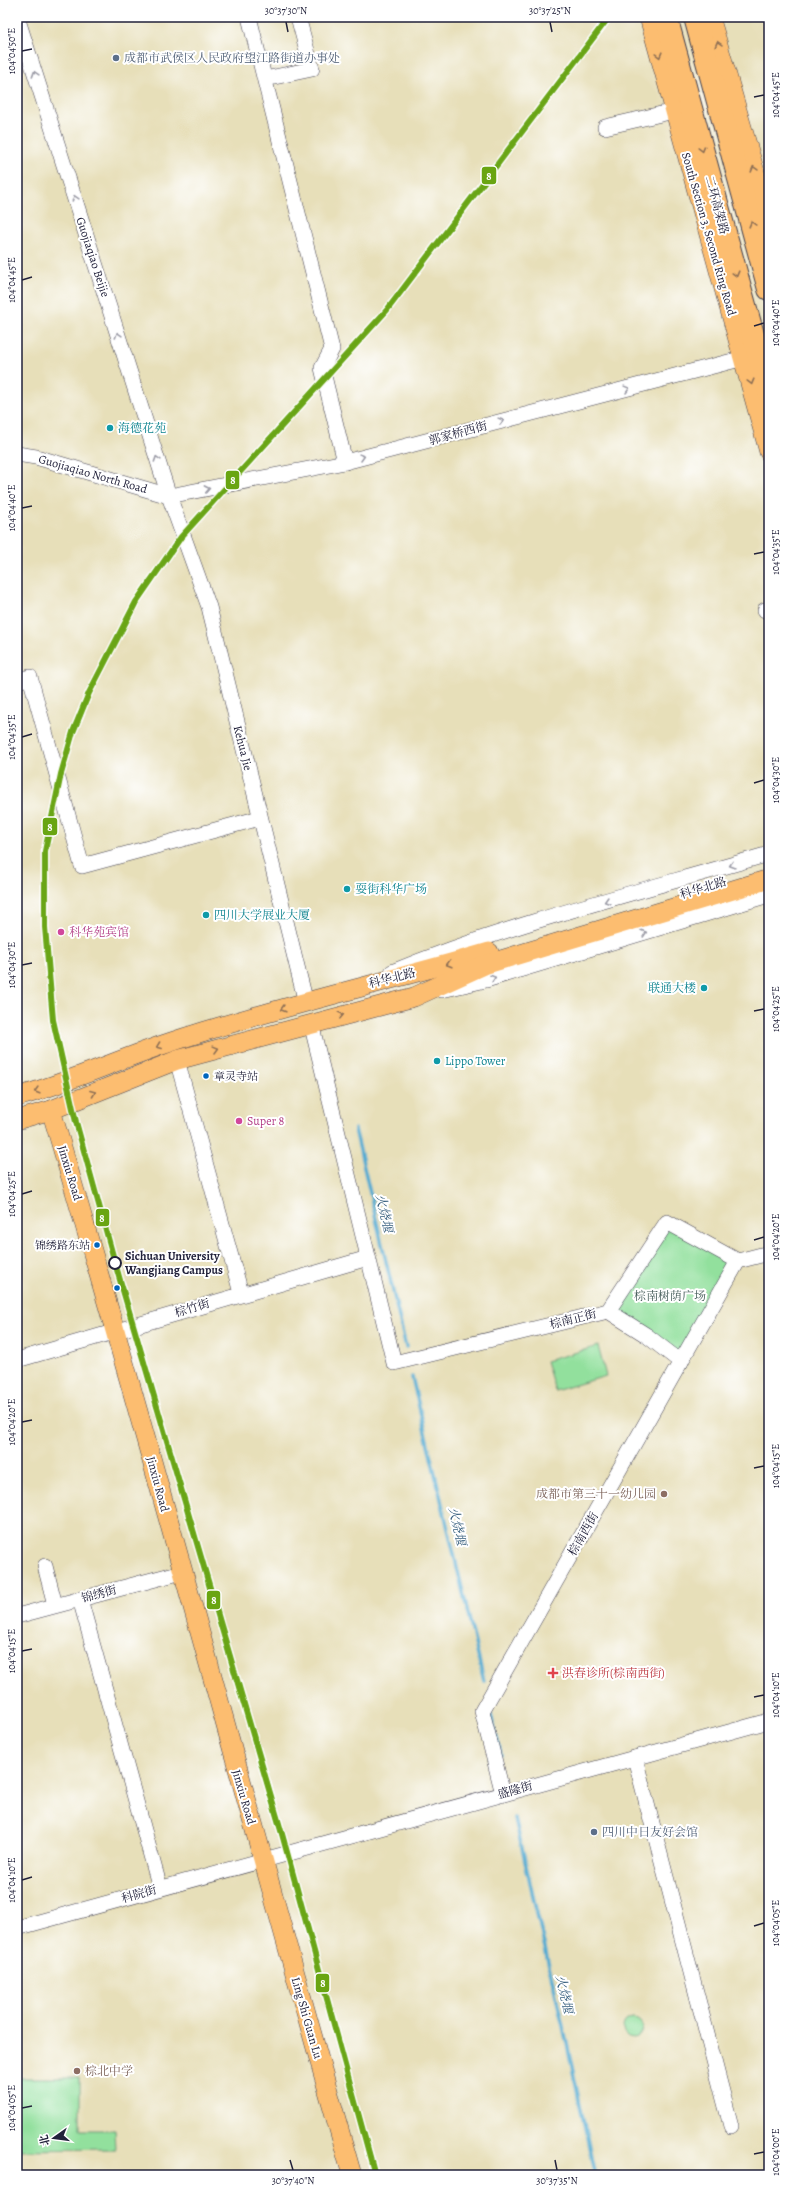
<svg xmlns="http://www.w3.org/2000/svg" width="786" height="2192" viewBox="0 0 786 2192" font-family="Alegreya,'Noto Serif SC',serif">
<rect width="100%" height="100%" fill="#fff"/>
<filter id="ink" filterUnits="userSpaceOnUse"><feTurbulence type="fractalNoise" baseFrequency=".025" numOctaves="2"/><feDisplacementMap in="SourceGraphic" scale="8" xChannelSelector="R" yChannelSelector="G"/><feConvolveMatrix kernelMatrix="1 2 1 2 8 2 1 2 1" color-interpolation-filters="sRGB"/></filter>
<filter id="wash" filterUnits="userSpaceOnUse"><feTurbulence type="fractalNoise" baseFrequency=".012" numOctaves="4" result="noise"/><feDisplacementMap in="SourceGraphic" scale="16" xChannelSelector="R" yChannelSelector="G"/><feGaussianBlur stdDeviation="0.9" result="paint"/><feColorMatrix in="noise" values="0 0 0 0 0 0 0 0 0 0 0 0 0 0 0 0 0 1.4 0 .05"/><feComposite in="paint" operator="in"/></filter>
<g filter="url(#wash)">
<rect width="100%" height="100%" fill="#e7dfb9"/>
<g fill="#92e09d" stroke="#5a816c">
<polygon points="667,1222 738,1261 681,1362 608,1311"/>
<polygon points="598,1346 606,1376 555,1391 546,1361"/>
<circle cx="633" cy="2028" r="10"/>
<polygon points="17,2078 80,2078 80,2130 115,2130 116,2149 17,2150"/>
</g>
<g fill="none" stroke-linecap="round" stroke-linejoin="round">
<g stroke="#55acd2" stroke-width="3.5">
<polyline points="355,1129 406,1347"/>
<polyline points="412,1377 484,1681"/>
<polyline points="491,1715 501,1754"/>
<polyline points="515,1818 568,2048 595,2175"/>
</g>
</g>
</g>
<g filter="url(#ink)">
<g fill="none" stroke-linecap="round" stroke-linejoin="round">
<g stroke="#403e4e" stroke-width="16">
<g id="minor">
<polyline points="17,17 169,496 209,607 306,1003"/>
<polyline points="249,17 332,349 322,368 345,462"/>
<polyline points="265,79 312,69 298,17"/>
<polyline points="605,127 674,111"/>
<polyline points="17,454 36,457 169,496 345,462 744,358"/>
<polyline points="765,610 769,610"/>
<polyline points="17,681 30,677 82,866 260,818"/>
<path d="M 392,972 C 514,922 643,891 769,854"/>
<polyline points="442,990 486,980 769,895"/>
<polyline points="311,1023 394,1363 608,1311 667,1222 738,1261 769,1253"/>
<polyline points="177,1060 241,1293"/>
<polyline points="608,1311 646,1335 681,1362"/>
<polyline points="17,1360 368,1258"/>
<polyline points="45,1566 55,1605"/>
<polyline points="80,1599 160,1888"/>
<polyline points="17,1616 182,1572"/>
<polyline points="635,1758 731,2126"/>
<polyline points="503,1794 482,1711 738,1261"/>
<polyline points="17,1928 769,1721"/>
</g>
</g>
<g stroke="#403e4e" stroke-width="20">
<g id="major">
<polyline points="649,17 769,452"/>
<polyline points="710,17 769,220"/>
<path d="M 17,1097 C 70,1082 119,1059 171,1042 C 276,1007 384,983 489,952"/>
<path d="M 51,1110 C 156,1463 250,1820 352,2175"/>
<polyline points="17,1120 51,1110 177,1060 414,997 484,965 769,879"/>
</g>
</g>
<g stroke="#403e4e" stroke-width="24">
<g id="highway">
<polyline points="666,17 769,393"/>
<polyline points="695,17 769,289"/>
</g>
</g>
<use href="#minor" stroke="#fff" stroke-width="15"/>
<use href="#major" stroke="#fcbd6f" stroke-width="19"/>
<use href="#highway" stroke="#fcbd6f" stroke-width="22"/>
<g stroke="#fff" stroke-width="9">
<polyline id="metro-1" points="375,2175 282,1834 115,1263 76,1122 53,1020 45,927 45,851 61,774 73,732 89,693 136,602 181,537 387,310 609,17"/>
</g>
<use href="#metro-1" stroke="#69a512" stroke-width="6"/>
</g>
<defs><path id="oneway-chevron" d="M-2-3.5L2.5 0L-2 3.5" fill="none" stroke-width="1.6" stroke-linecap="round" stroke-linejoin="round"/></defs>
<g stroke="#8f7055">
<use href="#oneway-chevron" transform="translate(718 44) rotate(-106)"/>
<use href="#oneway-chevron" transform="translate(659 55) rotate(75)"/>
<use href="#oneway-chevron" transform="translate(702 149) rotate(75)"/>
<use href="#oneway-chevron" transform="translate(754 169) rotate(-106)"/>
<use href="#oneway-chevron" transform="translate(752 224) rotate(-105)"/>
<use href="#oneway-chevron" transform="translate(736 274) rotate(75)"/>
<use href="#oneway-chevron" transform="translate(751 382) rotate(75)"/>
<use href="#oneway-chevron" transform="translate(449 964) rotate(164)"/>
<use href="#oneway-chevron" transform="translate(283 1009) rotate(164)"/>
<use href="#oneway-chevron" transform="translate(341 1015) rotate(-14)"/>
<use href="#oneway-chevron" transform="translate(159 1046) rotate(159)"/>
<use href="#oneway-chevron" transform="translate(216 1049) rotate(-15)"/>
<use href="#oneway-chevron" transform="translate(37 1091) rotate(164)"/>
<use href="#oneway-chevron" transform="translate(93 1093) rotate(-21)"/>
</g>
<g stroke="#9c9ca7">
<use href="#oneway-chevron" transform="translate(35 74) rotate(-108)"/>
<use href="#oneway-chevron" transform="translate(75 198) rotate(-108)"/>
<use href="#oneway-chevron" transform="translate(118 335) rotate(-108)"/>
<use href="#oneway-chevron" transform="translate(627 389) rotate(-15)"/>
<use href="#oneway-chevron" transform="translate(501 421) rotate(-15)"/>
<use href="#oneway-chevron" transform="translate(362 457) rotate(-15)"/>
<use href="#oneway-chevron" transform="translate(157 459) rotate(-108)"/>
<use href="#oneway-chevron" transform="translate(207 489) rotate(-11)"/>
<use href="#oneway-chevron" transform="translate(732 865) rotate(164)"/>
<use href="#oneway-chevron" transform="translate(607 901) rotate(164)"/>
<use href="#oneway-chevron" transform="translate(644 933) rotate(-17)"/>
<use href="#oneway-chevron" transform="translate(493 978) rotate(-17)"/>
</g>
</g>
<path fill="none" stroke="#22223b" stroke-width="1.5" d="M 286,22 L 288,32M 550,22 L 552,32M 22,51 L 32,49M 754,97 L 764,95M 22,280 L 32,277M 754,326 L 764,323M 22,508 L 32,506M 754,554 L 764,552M 22,737 L 32,734M 754,783 L 764,780M 22,965 L 32,963M 754,1011 L 764,1009M 22,1194 L 32,1191M 754,1240 L 764,1237M 22,1422 L 32,1420M 754,1468 L 764,1466M 22,1651 L 32,1649M 754,1697 L 764,1695M 22,1880 L 32,1877M 754,1926 L 764,1923M 22,2108 L 32,2106M 754,2154 L 764,2152M 290,2160 L 293,2170M 555,2160 L 557,2170"/>
<g fill="#5c6f8a" stroke="#fff" stroke-width="1.5">
<circle cx="116" cy="58" r="4"/>
<circle cx="594" cy="1832" r="4"/>
</g>
<g fill="#0f9aa8" stroke="#fff" stroke-width="1.5">
<circle cx="110" cy="428" r="4"/>
<circle cx="347" cy="889" r="4"/>
<circle cx="206" cy="915" r="4"/>
<circle cx="704" cy="988" r="4"/>
<circle cx="437" cy="1061" r="4"/>
</g>
<g fill="#d1479c" stroke="#fff" stroke-width="1.5">
<circle cx="61" cy="932" r="4"/>
<circle cx="239" cy="1121" r="4"/>
</g>
<g fill="#0065bd" stroke="#fff" stroke-width="1.5">
<circle cx="206" cy="1076" r="3.5"/>
<circle cx="97" cy="1245" r="3.5"/>
<circle cx="117" cy="1288" r="3.5"/>
</g>
<circle fill="#fff" stroke="#22223b" stroke-width="2" cx="115" cy="1263" r="6"/>
<g fill="#8d6e63" stroke="#fff" stroke-width="1.5">
<circle cx="664" cy="1494" r="4"/>
<circle cx="77" cy="2071" r="4"/>
</g>
<path fill="#e0444e" stroke="#fff" stroke-width="1.5" d="M551 1667h4v4h4v4h-4v4h-4v-4h-4v-4h4z"/>
<g text-anchor="middle" stroke-width="4" stroke-linejoin="round" paint-order="stroke">
<g font-size="11" fill="#22223b" stroke="#fff" text-anchor="start">
<text x="214" y="1080">章灵寺站</text>
<text x="90" y="1249" text-anchor="end">锦绣路东站</text>
</g>
<g font-size="12" fill="#4e5e75" stroke="#fff" text-anchor="start">
<text x="124" y="62">成都市武侯区人民政府望江路街道办事处</text>
<text x="602" y="1836">四川中日友好会馆</text>
</g>
<g font-size="12" fill="#22223b" stroke="#fff">
<text transform="translate(717 205) rotate(75)" y="4">二环高架路</text>
<text transform="translate(709 234) rotate(74)" y="4">South Section 3, Second Ring Road</text>
<text transform="translate(93 257) rotate(72)" y="4">Guojiaqiao Beijie</text>
<text transform="translate(458 433) rotate(-15)" y="4">郭家桥西街</text>
<text transform="translate(93 474) rotate(16)" y="4">Guojiaqiao North Road</text>
<text transform="translate(243 748) rotate(76)" y="4">Kehua Jie</text>
<text transform="translate(703 888) rotate(-17)" y="4">科华北路</text>
<text transform="translate(392 978) rotate(-14)" y="4">科华北路</text>
<text transform="translate(70 1173) rotate(73)" y="4">Jinxiu Road</text>
<text transform="translate(192 1308) rotate(-17)" y="4">棕竹街</text>
<text transform="translate(573 1319) rotate(-14)" y="4">棕南正街</text>
<text transform="translate(158 1484) rotate(75)" y="4">Jinxiu Road</text>
<text transform="translate(583 1534) rotate(-60)" y="4">棕南西街</text>
<text transform="translate(99 1594) rotate(-15)" y="4">锦绣街</text>
<text transform="translate(515 1790) rotate(-15)" y="4">盛隆街</text>
<text transform="translate(244 1797) rotate(74)" y="4">Jinxiu Road</text>
<text transform="translate(139 1894) rotate(-16)" y="4">科院街</text>
<text transform="translate(307 2018) rotate(74)" y="4">Ling Shi Guan Lu</text>
</g>
<g font-size="12" fill="#0d838f" stroke="#fff" text-anchor="start">
<text x="118" y="432">海德花苑</text>
<text x="355" y="893">耍街科华广场</text>
<text x="214" y="919">四川大学展业大厦</text>
<text x="696" y="992" text-anchor="end">联通大楼</text>
<text x="445" y="1065">Lippo Tower</text>
</g>
<g font-size="12" fill="#b23c85" stroke="#fff" text-anchor="start">
<text x="69" y="936">科华苑宾馆</text>
<text x="247" y="1125">Super 8</text>
</g>
<g font-size="12" font-weight="bold" fill="#22223b" stroke="#fff" text-anchor="start">
<text x="125" y="1260">Sichuan University<tspan x="125" dy="14">Wangjiang Campus</tspan></text>
</g>
<g font-size="12" fill="#445b58" stroke="#fff">
<text x="670" y="1300">棕南树荫广场</text>
</g>
<g font-size="12" fill="#785e54" stroke="#fff" text-anchor="end">
<text x="656" y="1498">成都市第三十一幼儿园</text>
<text x="85" y="2075" text-anchor="start">棕北中学</text>
</g>
<g font-size="12" fill="#be3a42" stroke="#fff" text-anchor="start">
<text x="562" y="1677">洪春诊所(棕南西街)</text>
</g>
<g font-size="13" font-style="italic" fill="#39607f" stroke="#fff">
<text transform="translate(385 1213) rotate(77)" y="5">火烧堰</text>
<text transform="translate(458 1526) rotate(77)" y="5">火烧堰</text>
<text transform="translate(565 1994) rotate(77)" y="5">火烧堰</text>
</g>
</g>
<g stroke="#fff" stroke-width="1.5">
<rect x="481" y="166" width="16" height="19" rx="4" fill="#69a512"/>
<rect x="225" y="470" width="15" height="20" rx="4" fill="#69a512"/>
<rect x="42" y="817" width="16" height="19" rx="4" fill="#69a512"/>
<rect x="95" y="1208" width="15" height="19" rx="4" fill="#69a512"/>
<rect x="206" y="1590" width="15" height="20" rx="4" fill="#69a512"/>
<rect x="315" y="1973" width="15" height="20" rx="4" fill="#69a512"/>
</g>
<g font-size="11" text-anchor="middle" font-weight="bold" fill="#fff">
<text x="489" y="180">8</text>
<text x="233" y="484">8</text>
<text x="50" y="831">8</text>
<text x="102" y="1222">8</text>
<text x="214" y="1604">8</text>
<text x="323" y="1987">8</text>
</g>
<rect width="786" height="2192" fill="none" stroke="#fff" stroke-width="44"/>
<g transform="translate(54 2138) rotate(256)" stroke="#ffffff" stroke-width="3" paint-order="stroke">
<path d="M0-3L7 15L0 10L-7 15Z" fill="#22223b"/>
<text y="-6" font-size="11" font-weight="bold" text-anchor="middle" fill="#22223b">北</text>
</g>
<rect x="22" y="22" width="742" height="2148" fill="none" stroke="#22223b" stroke-width="1.5"/>
<g font-size="10" text-anchor="middle" fill="#22223b">
<text x="286" y="14">30°37'30"N</text>
<text x="550" y="14">30°37'25"N</text>
<text transform="translate(11 51) rotate(-90)" y="4">104°04'50"E</text>
<text transform="translate(775 95) rotate(-90)" y="4">104°04'45"E</text>
<text transform="translate(11 280) rotate(-90)" y="4">104°04'45"E</text>
<text transform="translate(775 323) rotate(-90)" y="4">104°04'40"E</text>
<text transform="translate(11 508) rotate(-90)" y="4">104°04'40"E</text>
<text transform="translate(775 552) rotate(-90)" y="4">104°04'35"E</text>
<text transform="translate(11 737) rotate(-90)" y="4">104°04'35"E</text>
<text transform="translate(775 780) rotate(-90)" y="4">104°04'30"E</text>
<text transform="translate(11 965) rotate(-90)" y="4">104°04'30"E</text>
<text transform="translate(775 1009) rotate(-90)" y="4">104°04'25"E</text>
<text transform="translate(11 1194) rotate(-90)" y="4">104°04'25"E</text>
<text transform="translate(775 1237) rotate(-90)" y="4">104°04'20"E</text>
<text transform="translate(11 1422) rotate(-90)" y="4">104°04'20"E</text>
<text transform="translate(775 1466) rotate(-90)" y="4">104°04'15"E</text>
<text transform="translate(11 1651) rotate(-90)" y="4">104°04'15"E</text>
<text transform="translate(775 1695) rotate(-90)" y="4">104°04'10"E</text>
<text transform="translate(11 1880) rotate(-90)" y="4">104°04'10"E</text>
<text transform="translate(775 1923) rotate(-90)" y="4">104°04'05"E</text>
<text transform="translate(11 2108) rotate(-90)" y="4">104°04'05"E</text>
<text transform="translate(775 2152) rotate(-90)" y="4">104°04'00"E</text>
<text x="293" y="2184">30°37'40"N</text>
<text x="557" y="2184">30°37'35"N</text>
</g>
</svg>
